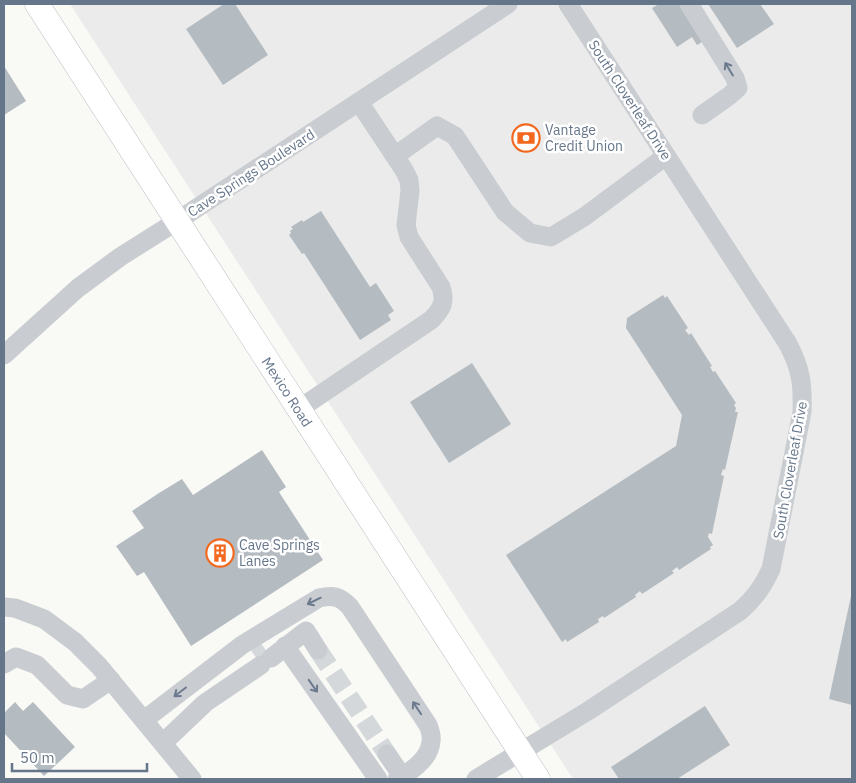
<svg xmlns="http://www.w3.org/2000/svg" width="856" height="783" viewBox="0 0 856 783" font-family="'IBM Plex Sans',sans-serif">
<rect width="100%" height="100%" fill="#f9f9f6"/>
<polygon fill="#eaebea" points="70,4 852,4 852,779 573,779"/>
<g fill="#b4bbc1">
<polygon points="224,4 235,4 268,55 223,85 186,29"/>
<polygon points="659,4 681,4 702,42 697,45 692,37 677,47 652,8"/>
<polygon points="708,4 760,4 774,24 737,48"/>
<polygon points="4,66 26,101 4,115"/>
<polygon points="321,211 370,287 376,283 394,311 388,315 391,320 360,340 304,253 302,254 289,235 291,233 290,231 293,229 291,227 302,220 303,222"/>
<polygon points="663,295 665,298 667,296 688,328 685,330 689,335 691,333 712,366 710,367 713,372 715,371 736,403 734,405 736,408 735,412 738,412 725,470 723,469 721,475 724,476 712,534 709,533 708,537 713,545 710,547 711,549 679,570 677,567 672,571 674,573 642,594 640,591 635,595 636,597 604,618 603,616 598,619 599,622 567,642 566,639 562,642 506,555 676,446 682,415 626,328 627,318"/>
<polygon points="472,363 511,424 449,463 410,402"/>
<polygon points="262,450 286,487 279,492 323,560 191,646 144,572 137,576 116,546 144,528 132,511 159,493 182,479 193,495"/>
<polygon points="851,596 852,596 852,705 829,699"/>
<polygon points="15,702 23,711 33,702 75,747 44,776 4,733 5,727 4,713"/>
<polygon points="705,706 730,745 677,779 619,779 611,767"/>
</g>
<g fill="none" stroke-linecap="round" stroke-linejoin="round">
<g stroke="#d4d8db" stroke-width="19" stroke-dasharray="19 9" stroke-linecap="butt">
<polyline points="318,650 387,754"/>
<polyline points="255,656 265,649"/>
</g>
<g stroke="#bcbfc4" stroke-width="25">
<polyline id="major" points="37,4 538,779"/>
</g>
<g stroke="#c9ccd0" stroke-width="19">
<polyline points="689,4 735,78 738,88 729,96 702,115"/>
<polyline points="395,156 437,126 455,136 505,212 530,233 551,237 584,217 666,156"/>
<polyline points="4,355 78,288 120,257 177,221 508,4"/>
<path d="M 299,409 L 431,320 C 442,309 446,302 441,287 L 409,237 L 406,225 L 410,191 L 409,180 L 404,170 L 359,102"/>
<polyline points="4,607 15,608 44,619 75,642 99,666 192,779"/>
<polyline points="285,646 378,779"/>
<polyline points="271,658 306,631 318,650"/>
<polyline points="4,664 16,657 37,665 67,695 83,699 111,680"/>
<path d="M 144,720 L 242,645 L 319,598 C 333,595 340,596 350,607 L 428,725 C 430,730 432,736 431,741 C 430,759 412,771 397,779"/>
<polyline points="163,743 205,703 261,665"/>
<polyline points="387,754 402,776"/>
<path d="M 476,779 L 588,711 L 740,611 C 755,598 763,586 771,569 L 802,412 C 803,384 801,369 788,344 L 568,4"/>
</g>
<use href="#major" stroke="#fff" stroke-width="24"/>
</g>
<defs><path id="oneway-shaft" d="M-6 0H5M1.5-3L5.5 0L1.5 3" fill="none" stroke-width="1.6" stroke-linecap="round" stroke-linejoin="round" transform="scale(1.25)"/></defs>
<g stroke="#6b7a8e">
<use href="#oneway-shaft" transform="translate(729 69) rotate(-121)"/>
<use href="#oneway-shaft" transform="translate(314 601) rotate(154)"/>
<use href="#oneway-shaft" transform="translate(313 686) rotate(55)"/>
<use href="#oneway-shaft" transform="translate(180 692) rotate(143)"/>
<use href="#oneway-shaft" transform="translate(417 708) rotate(-124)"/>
</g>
<defs>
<g id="bank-ring" transform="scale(1.4375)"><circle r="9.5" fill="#fff" stroke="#f2681e" stroke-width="1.5"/><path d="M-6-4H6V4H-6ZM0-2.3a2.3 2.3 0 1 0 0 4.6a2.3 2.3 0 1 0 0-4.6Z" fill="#f2681e"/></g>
<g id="building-ring" transform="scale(1.4375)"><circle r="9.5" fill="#fff" stroke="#f2681e" stroke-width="1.5"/><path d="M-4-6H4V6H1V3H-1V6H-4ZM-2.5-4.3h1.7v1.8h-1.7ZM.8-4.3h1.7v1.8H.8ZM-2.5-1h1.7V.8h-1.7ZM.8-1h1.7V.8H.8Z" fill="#f2681e"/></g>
</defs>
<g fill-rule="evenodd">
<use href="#bank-ring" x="526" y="138"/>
<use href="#building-ring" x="220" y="553"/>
</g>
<g text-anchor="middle" stroke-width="5" stroke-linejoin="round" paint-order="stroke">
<g font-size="14" fill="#66768a" stroke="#fff">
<text transform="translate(630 100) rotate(57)" y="5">South Cloverleaf Drive</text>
<text transform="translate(251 173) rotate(-33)" y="5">Cave Springs Boulevard</text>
<text transform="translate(287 392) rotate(57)" y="5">Mexico Road</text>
<text transform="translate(790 470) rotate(-80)" y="5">South Cloverleaf Drive</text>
</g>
<g font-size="14" fill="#66768a" stroke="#fff" text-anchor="start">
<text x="545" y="135">Vantage<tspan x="545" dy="16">Credit Union</tspan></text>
<text x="239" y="550">Cave Springs<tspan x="239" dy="16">Lanes</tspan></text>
</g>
</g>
<rect width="856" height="783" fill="none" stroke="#66768a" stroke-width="10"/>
<path d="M12 763v8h135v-8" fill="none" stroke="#66768a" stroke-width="2.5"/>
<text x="20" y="763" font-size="15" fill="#66768a" stroke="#ffffff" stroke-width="4" paint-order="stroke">50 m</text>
</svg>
